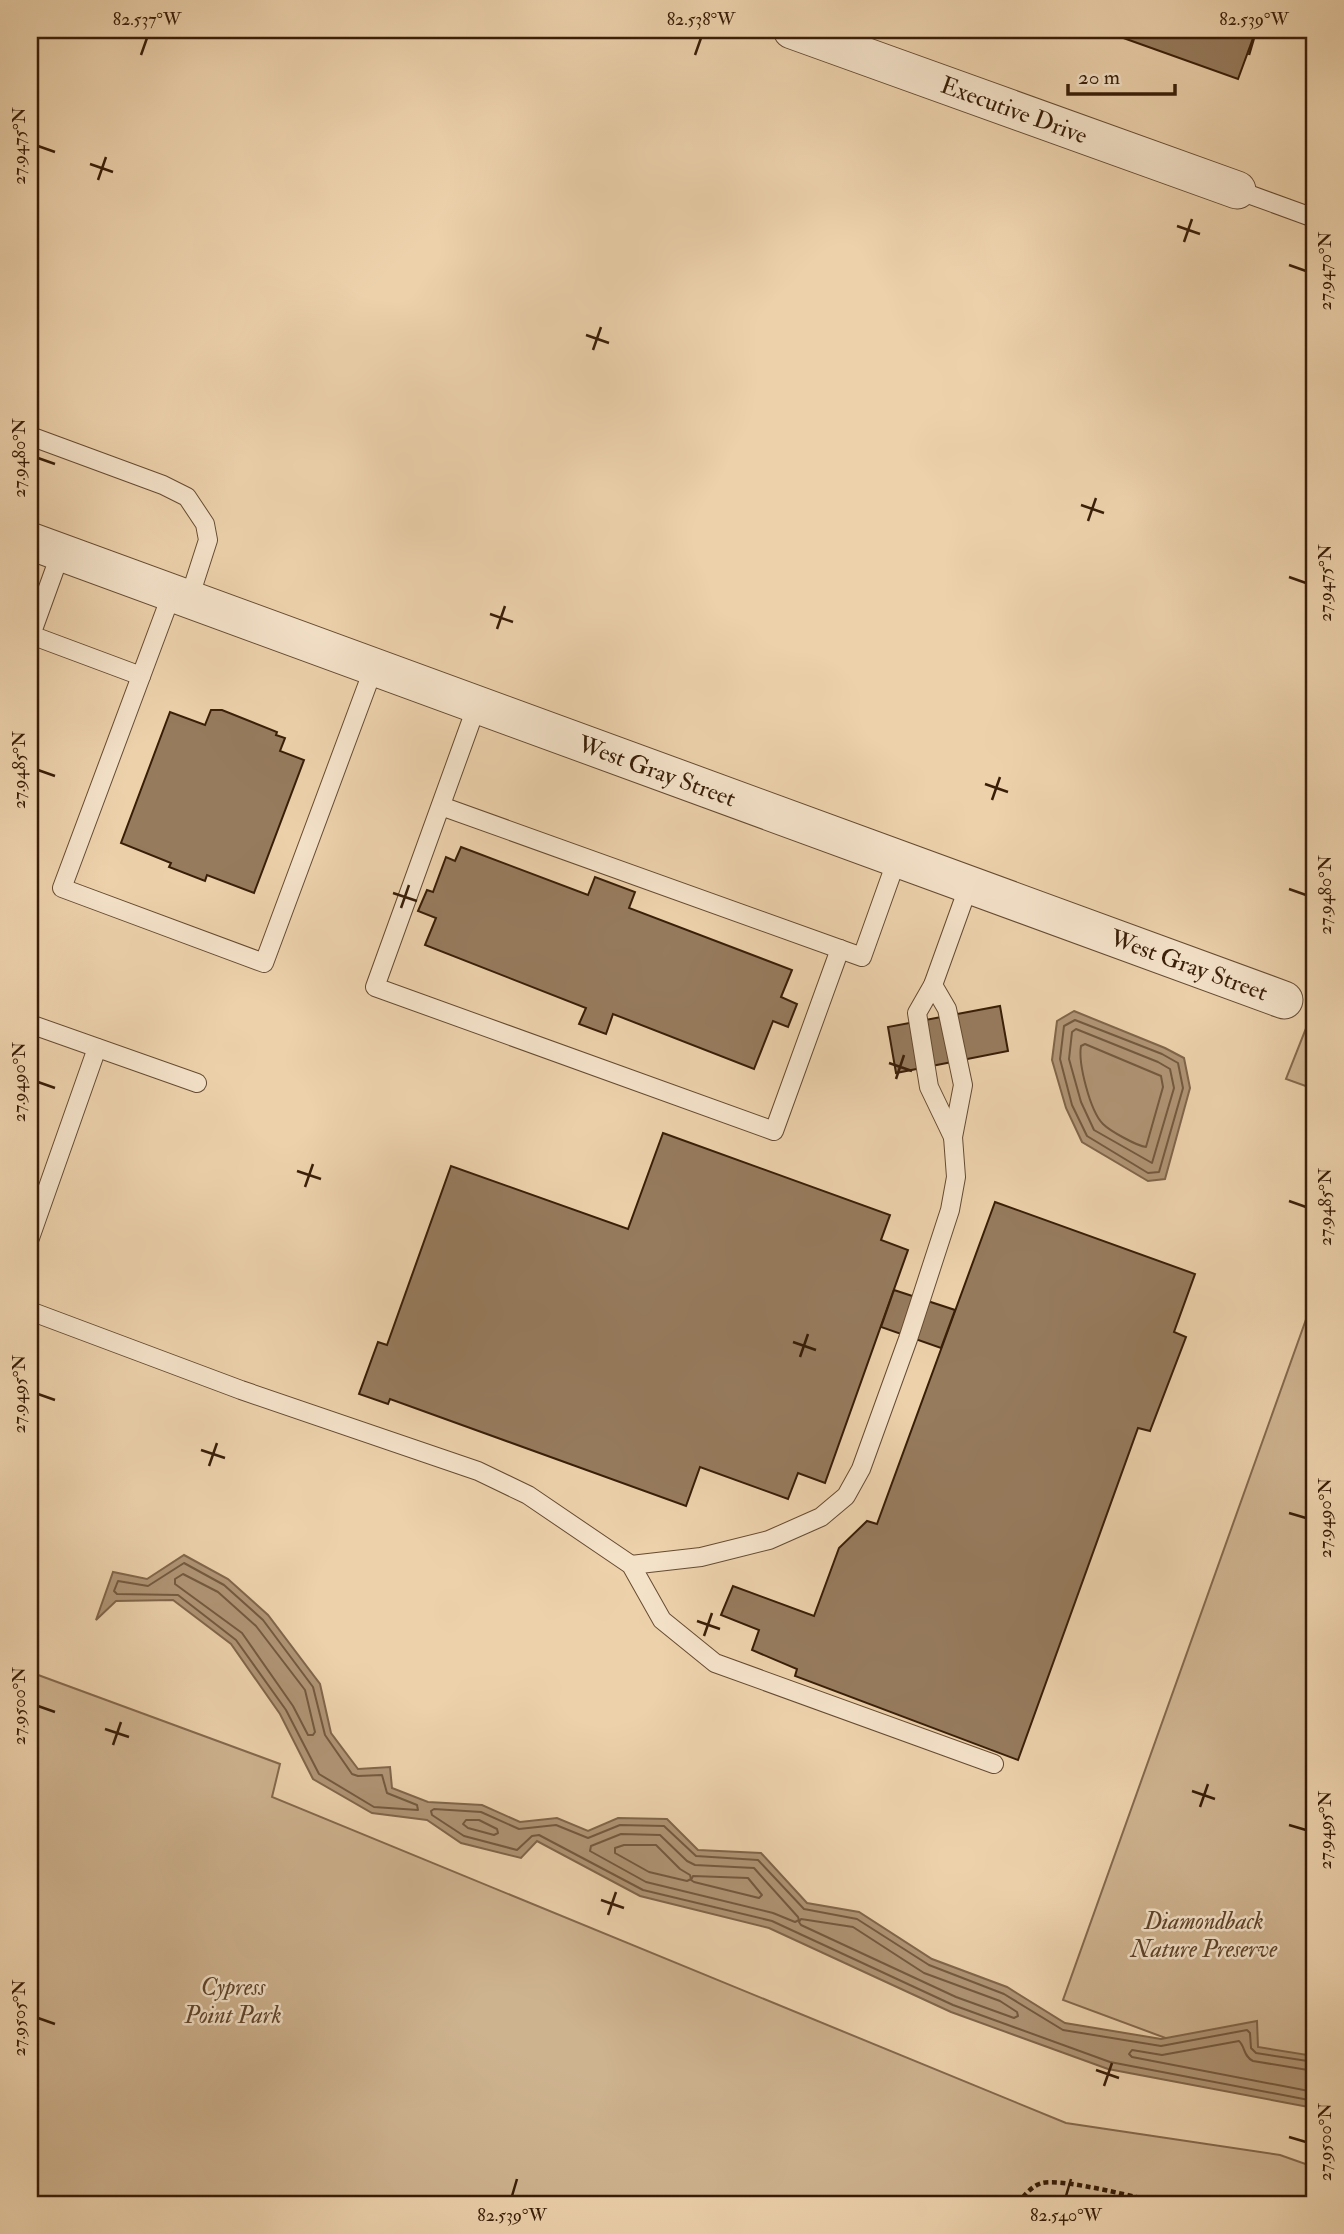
<svg xmlns="http://www.w3.org/2000/svg" width="1344" height="2234" viewBox="0 0 1344 2234" font-family="'IM FELL Double Pica',serif">
<rect width="100%" height="100%" fill="#ecd1ab"/>
<filter id="stains"><feTurbulence type="fractalNoise" baseFrequency=".00286" numOctaves="4"/><feColorMatrix values="0 0 0 0 .2 0 0 0 0 .09 0 0 0 0 .02 0 0 0 .5 -.17"/></filter>
<radialGradient id="worn" r=".72"><stop offset=".6" stop-color="#630" stop-opacity="0"/><stop offset="1" stop-color="#630" stop-opacity=".3"/></radialGradient>
<g fill="#ceb38f" stroke="#84684c" stroke-width="2">
<polygon points="1314,1008 1314,1089 1286,1079"/>
<polygon points="1314,1297 1314,2093 1063,2000"/>
<polygon points="30,1672 280,1764 272,1797 1066,2123 1280,2155 1314,2167 1314,2204 30,2204"/>
</g>
<g fill="#af9474" stroke="#806549" stroke-width="2">
<polygon points="1074,1011 1165,1048 1184,1058 1190,1088 1165,1179 1148,1181 1082,1142 1066,1108 1052,1060 1057,1021"/>
<polygon points="184,1555 228,1579 268,1615 320,1684 331,1733 358,1769 390,1767 392,1788 428,1802 482,1805 520,1822 557,1818 588,1831 618,1818 667,1819 698,1850 761,1853 807,1903 859,1912 932,1959 1007,1987 1065,2023 1161,2039 1257,2021 1258,2047 1314,2056 1314,2108 1108,2069 951,2012 769,1928 640,1896 537,1841 521,1858 461,1843 427,1820 372,1813 313,1779 280,1714 231,1644 173,1600 116,1601 96,1620 113,1572 147,1579"/>
</g>
<g fill="none" stroke-linecap="round" stroke-linejoin="round">
<g stroke="#74593e" stroke-width="2">
<polygon points="1075,1020 1162,1054 1178,1063 1183,1088 1159,1172 1148,1173 1087,1136 1072,1105 1060,1059 1064,1026"/>
<polygon points="1076,1029 1158,1062 1170,1069 1174,1088 1152,1163 1094,1130 1081,1102 1069,1059 1072,1032"/>
<path d="M 1085,1044 L 1161,1076 L 1163,1087 L 1146,1147 C 1137,1146 1110,1131 1103,1124 C 1090,1111 1078,1063 1081,1046 Z"/>
<polygon points="184,1563 224,1585 263,1620 313,1687 325,1735 352,1774 358,1776 382,1775 387,1793 417,1805 418,1810 374,1807 319,1774 286,1710 236,1640 178,1595 117,1594 114,1591 118,1581 148,1586"/>
<polygon points="183,1574 218,1592 256,1626 305,1690 315,1732 313,1735 308,1735 293,1706 242,1633 175,1584 175,1579"/>
<polygon points="466,1820 479,1820 497,1829 498,1833 494,1835 468,1828 463,1824"/>
<polygon points="621,1834 660,1835 687,1861 695,1865 754,1868 798,1917 799,1920 795,1922 773,1913 646,1882 590,1851 591,1846"/>
<polygon points="624,1845 656,1845 680,1869 690,1875 691,1879 687,1881 649,1872 615,1853 615,1848"/>
<polygon points="693,1876 748,1878 762,1895 759,1898 694,1882 691,1880"/>
<polygon points="801,1919 853,1927 924,1973 1000,2001 1017,2012 1018,2016 1014,2018 956,1997 801,1925 799,1922"/>
<polyline points="1314,2062 1256,2053 1251,2048 1250,2033 1247,2030 1161,2046 1063,2030 1004,1994 929,1965 857,1919 804,1909 758,1860 696,1856 664,1826 620,1825 588,1838 556,1825 519,1829 481,1812 434,1809 431,1811 432,1815 464,1836 517,1850 532,1836 539,1835 643,1890 772,1921 953,2005 1110,2062 1314,2101"/>
<path d="M 1314,2071 L 1253,2061 C 1243,2056 1245,2046 1239,2041 L 1162,2055 L 1132,2050 L 1129,2054 L 1132,2057 L 1314,2092"/>
</g>
</g>
<g fill="#967b5d" stroke="#391e08" stroke-width="2">
<polygon points="1101,30 1256,30 1238,79"/>
<polygon points="211,710 222,710 277,732 276,735 285,738 280,751 304,760 254,893 207,875 205,881 169,867 171,863 121,843 170,712 205,725"/>
<polygon points="461,847 588,895 595,877 635,892 629,908 792,970 781,997 797,1004 788,1027 773,1021 754,1069 613,1014 606,1034 579,1024 586,1008 425,945 436,918 418,911 427,890 433,892 446,857 455,861"/>
<polygon points="1000,1006 1008,1051 896,1073 888,1027"/>
<polygon points="663,1133 890,1215 881,1240 908,1250 825,1483 798,1473 788,1499 700,1467 686,1506 390,1399 388,1404 359,1394 378,1342 387,1345 451,1166 628,1229"/>
<polygon points="995,1202 1195,1274 1174,1332 1186,1337 1150,1431 1138,1428 1018,1760 795,1676 797,1669 752,1650 759,1630 721,1615 733,1586 814,1616 839,1548 867,1521 877,1524"/>
<polygon points="894,1290 955,1310 941,1348 881,1327"/>
</g>
<g fill="none" stroke-linecap="round" stroke-linejoin="round">
<g stroke="#664b31" stroke-width="20">
<g id="lane">
<polyline points="1237,190 1314,218"/>
<polyline points="30,436 163,485 187,497 205,524 208,540 189,599"/>
<polyline points="61,552 31,635 141,676"/>
<polyline points="172,593 62,888 264,963 374,667"/>
<polyline points="477,705 375,987 774,1131 840,949"/>
<polyline points="441,806 862,957 897,859"/>
<polyline points="30,1024 197,1083"/>
<polyline points="953,1137 929,1087 917,1013 933,985 969,885"/>
<polyline points="30,1238 97,1048"/>
<polyline points="30,1311 241,1390 478,1471 528,1495 631,1565 662,1620 715,1663 994,1764"/>
<polyline points="631,1565 701,1557 769,1540 821,1517 846,1496 861,1469 908,1339 950,1210 956,1177 953,1137 963,1085 947,1009 933,985"/>
</g>
</g>
<g stroke="#664b31" stroke-width="39">
<g id="street">
<polyline points="792,30 1237,190"/>
<polyline points="30,541 1284,1000"/>
</g>
</g>
<path stroke="#391e08" stroke-width="4.5" stroke-dasharray="5 3.5" stroke-linecap="butt" d="M 1018,2204 C 1023,2196 1033,2185 1042,2183 C 1065,2178 1141,2199 1168,2204"/>
<use href="#lane" stroke="#f3e1c8" stroke-width="18"/>
<use href="#street" stroke="#f3e1c8" stroke-width="37"/>
</g>
<path fill="none" stroke="#391e08" stroke-width="2.5" d="M 141,55 L 147,38M 695,55 L 701,38M 1249,55 L 1254,38M 38,146 L 55,152M 90,164 L 113,172M 98,180 L 106,157M 1177,226 L 1200,234M 1184,242 L 1192,219M 1289,265 L 1306,271M 586,335 L 609,343M 593,350 L 601,327M 38,458 L 55,464M 1081,505 L 1104,513M 1088,521 L 1096,498M 1289,577 L 1306,583M 490,614 L 513,622M 497,629 L 505,606M 38,770 L 55,776M 985,784 L 1008,792M 992,800 L 1000,777M 1289,889 L 1306,895M 393,893 L 417,901M 401,908 L 409,885M 889,1063 L 912,1071M 896,1079 L 904,1055M 38,1082 L 55,1088M 297,1171 L 321,1179M 305,1187 L 313,1164M 1289,1201 L 1306,1207M 793,1342 L 816,1350M 800,1357 L 808,1334M 38,1394 L 55,1400M 201,1450 L 225,1458M 209,1466 L 217,1443M 1289,1513 L 1306,1518M 697,1621 L 720,1629M 704,1636 L 712,1613M 38,1706 L 55,1712M 105,1729 L 129,1737M 113,1745 L 121,1722M 1192,1791 L 1215,1799M 1200,1807 L 1208,1784M 1289,1825 L 1306,1830M 601,1900 L 624,1908M 608,1915 L 616,1892M 38,2018 L 55,2024M 1096,2070 L 1119,2078M 1104,2086 L 1112,2063M 1289,2137 L 1306,2142M 512,2196 L 517,2179M 1066,2196 L 1071,2179"/>
<g text-anchor="middle" stroke-width="5" stroke-linejoin="round" paint-order="stroke">
<g font-size="24" fill="#391e08" stroke="#f3e1c8">
<text transform="translate(1014 110) rotate(20)" y="8">Executive Drive</text>
<text transform="translate(657 771) rotate(20)" y="8">West Gray Street</text>
<text transform="translate(1189 965) rotate(20)" y="8">West Gray Street</text>
</g>
<g font-size="24" font-style="italic" fill="#5e432a" stroke="#f3e1c8">
<text x="1204" y="1929">Diamondback<tspan x="1204" dy="28">Nature Preserve</tspan></text>
<text x="233" y="1995">Cypress<tspan x="233" dy="28">Point Park</tspan></text>
</g>
</g>
<rect width="1344" height="2234" fill="none" stroke="#ecd1ab" stroke-width="77"/>
<path d="M1068 84v10h107v-10" fill="none" stroke="#391e08" stroke-width="3.5"/>
<text x="1078" y="84" font-size="21" fill="#391e08" stroke="#f3e1c8" stroke-width="5" paint-order="stroke">20 m</text>
<rect x="38" y="38" width="1268" height="2158" fill="none" stroke="#391e08" stroke-width="2.5"/>
<g font-size="18" text-anchor="middle" fill="#391e08">
<text x="147" y="25">82.537°W</text>
<text x="701" y="25">82.538°W</text>
<text x="1254" y="25">82.539°W</text>
<text transform="translate(19 146) rotate(-90)" y="6">27.9475°N</text>
<text transform="translate(1325 271) rotate(-90)" y="6">27.9470°N</text>
<text transform="translate(19 458) rotate(-90)" y="6">27.9480°N</text>
<text transform="translate(1325 583) rotate(-90)" y="6">27.9475°N</text>
<text transform="translate(19 770) rotate(-90)" y="6">27.9485°N</text>
<text transform="translate(1325 895) rotate(-90)" y="6">27.9480°N</text>
<text transform="translate(19 1082) rotate(-90)" y="6">27.9490°N</text>
<text transform="translate(1325 1207) rotate(-90)" y="6">27.9485°N</text>
<text transform="translate(19 1394) rotate(-90)" y="6">27.9495°N</text>
<text transform="translate(1325 1518) rotate(-90)" y="6">27.9490°N</text>
<text transform="translate(19 1706) rotate(-90)" y="6">27.9500°N</text>
<text transform="translate(1325 1830) rotate(-90)" y="6">27.9495°N</text>
<text transform="translate(19 2018) rotate(-90)" y="6">27.9505°N</text>
<text transform="translate(1325 2142) rotate(-90)" y="6">27.9500°N</text>
<text x="512" y="2221">82.539°W</text>
<text x="1066" y="2221">82.540°W</text>
</g>
<rect width="100%" height="100%" filter="url(#stains)"/>
<rect width="100%" height="100%" fill="url(#worn)"/>
</svg>
